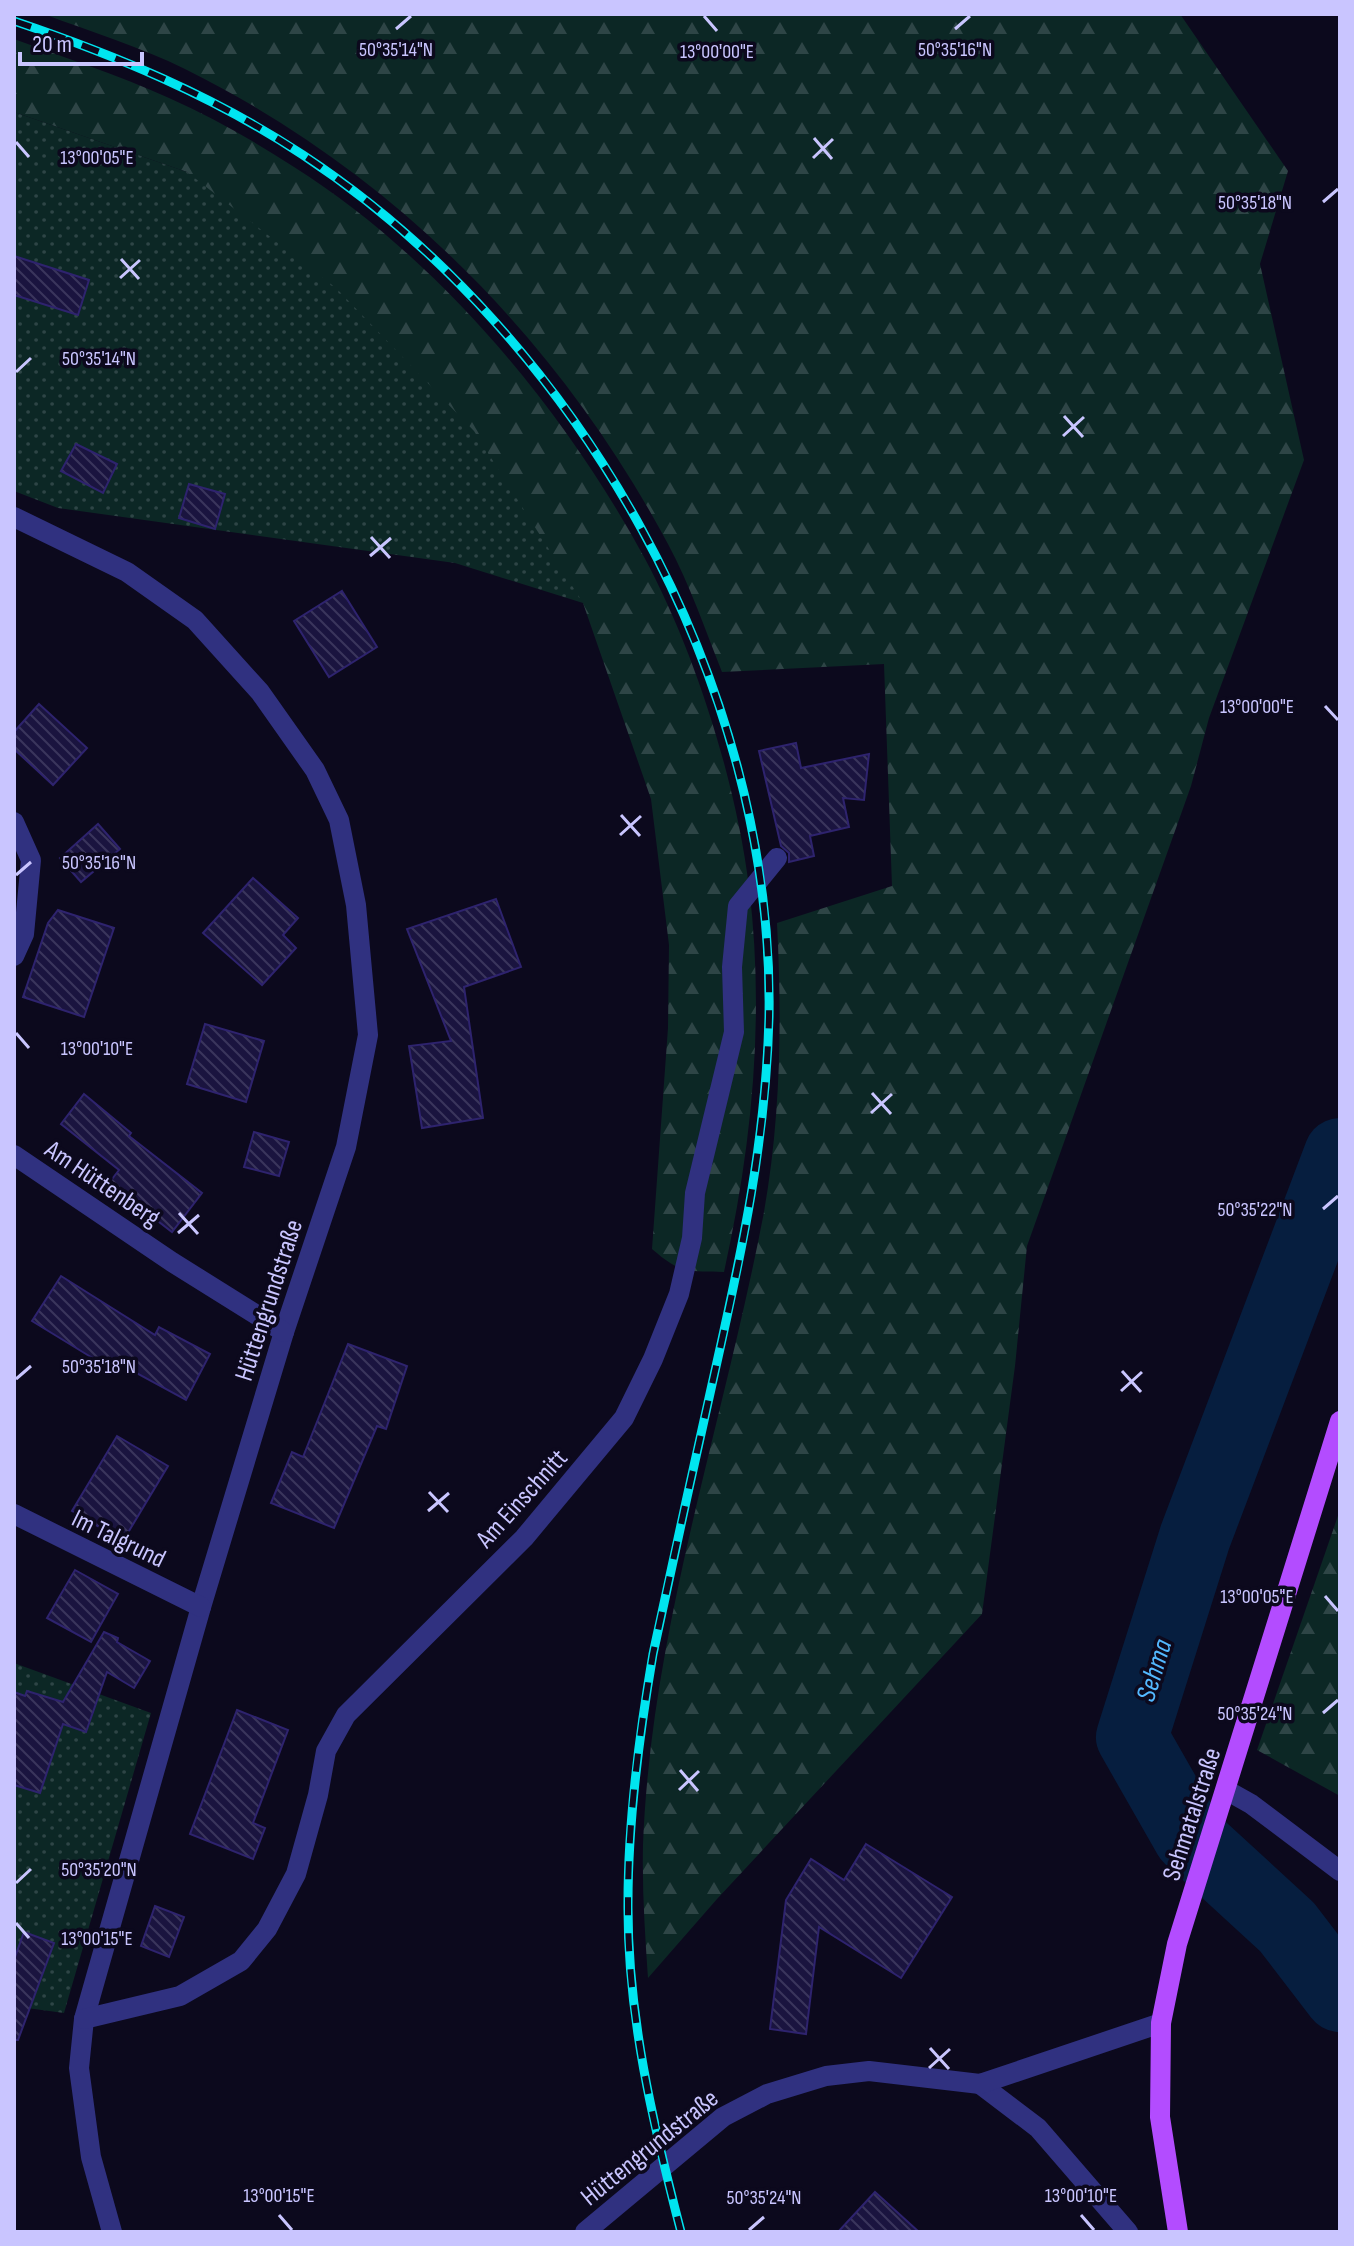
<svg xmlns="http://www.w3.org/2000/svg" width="1354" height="2246" viewBox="0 0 1354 2246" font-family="'Sofia Sans Condensed',sans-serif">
<defs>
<pattern id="forest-firs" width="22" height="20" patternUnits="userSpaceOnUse" patternTransform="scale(2)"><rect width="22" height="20" fill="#0c2725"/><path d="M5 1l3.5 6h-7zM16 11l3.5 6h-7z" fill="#2e4546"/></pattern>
<pattern id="garden-dots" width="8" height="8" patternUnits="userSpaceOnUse" patternTransform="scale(2)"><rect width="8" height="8" fill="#0c2725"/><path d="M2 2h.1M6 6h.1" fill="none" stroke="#2e4546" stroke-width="1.8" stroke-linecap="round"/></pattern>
<pattern id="building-back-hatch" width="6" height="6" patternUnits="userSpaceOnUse" patternTransform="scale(2)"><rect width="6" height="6" fill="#1a143f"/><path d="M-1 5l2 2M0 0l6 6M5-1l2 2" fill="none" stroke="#3a355c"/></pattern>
</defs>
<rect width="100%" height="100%" fill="#0c091d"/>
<g fill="url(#forest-firs)">
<path d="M 44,14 L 1180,14 L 1288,171 L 1260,264 L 1304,460 L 1209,718 L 1191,786 L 1027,1246 L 1015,1366 L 982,1614 L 717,1899 L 648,1978 C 645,1934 642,1890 643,1845 C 651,1630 724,1422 764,1212 C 781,1116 782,1019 777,923 L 892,886 L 884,664 L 722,672 C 705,629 690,585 668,544 C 559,340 393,172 185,69 C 141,47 91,32 44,14 Z"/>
<path d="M 14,39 C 65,58 119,75 169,98 C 212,117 254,141 294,167 C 438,258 563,408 644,557 C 695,651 736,782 749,887 C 765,1017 752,1146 724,1272 C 687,1271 681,1274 652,1249 L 668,1028 L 669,945 L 651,799 L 583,603 L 187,172 L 14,112 Z"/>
<polygon points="1340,1510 1340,1796 1257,1750"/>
</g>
<g fill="url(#garden-dots)">
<polygon points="14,112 187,172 336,288 474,431 583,603 455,563 58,508 14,491"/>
<polygon points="14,1663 151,1713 64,2013 27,2008 14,2012"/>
</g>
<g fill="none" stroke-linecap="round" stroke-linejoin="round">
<polyline stroke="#061e3f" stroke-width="72" points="1340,1154 1195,1537 1132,1737 1189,1837 1287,1927 1340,1996"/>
</g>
<g fill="url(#building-back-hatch)" stroke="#2e236e" stroke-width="2">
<polygon points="14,256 89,280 78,315 14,295"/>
<polygon points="76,444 117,464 103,493 61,471"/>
<polygon points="189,484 225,494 215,529 179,518"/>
<polygon points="342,591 377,647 329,677 294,621"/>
<polygon points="39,704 87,748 53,785 14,749 14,732"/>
<polygon points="796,743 801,768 869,754 864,800 843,798 849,827 810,836 814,856 789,862 789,853 781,846 759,751"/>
<polygon points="98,824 120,849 81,882 60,858"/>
<polygon points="253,878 298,918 283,935 296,948 262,985 203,933"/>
<polygon points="496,899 521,967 464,987 483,1118 422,1128 409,1046 451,1041 407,929"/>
<polygon points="58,910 114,928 84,1017 23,997 48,923"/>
<polygon points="205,1024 264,1041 246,1102 187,1084"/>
<polygon points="84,1094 131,1133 129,1136 202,1193 172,1232 109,1183 119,1170 61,1124"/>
<polygon points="254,1132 289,1142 279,1176 244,1167"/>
<polygon points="61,1276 155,1335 159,1327 210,1354 186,1400 109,1358 104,1365 32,1321"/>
<polygon points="348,1344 407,1366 386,1429 377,1426 334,1528 271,1503 292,1452 303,1457"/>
<polygon points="117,1436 168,1466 123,1541 72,1511"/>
<polygon points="75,1570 118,1594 91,1642 47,1618"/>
<polygon points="104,1632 118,1638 117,1642 150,1661 134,1688 107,1672 86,1732 63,1724 40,1793 14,1785 14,1692 25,1696 27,1691 63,1702"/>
<polygon points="237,1710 288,1730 253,1823 265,1828 253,1859 190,1834"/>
<polygon points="866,1844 952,1897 901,1978 819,1927 806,2034 770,2029 786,1900 811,1859 844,1880"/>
<polygon points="155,1906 184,1917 169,1957 141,1946"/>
<polygon points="24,1932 54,1943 18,2040 14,2040 14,1960"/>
<polygon points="875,2192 919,2232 838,2232"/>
</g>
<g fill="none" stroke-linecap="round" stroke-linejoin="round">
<g stroke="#303180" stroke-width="20">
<polyline points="14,517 127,572 195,620 260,692 315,770 339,820 356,905 368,1035 346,1147 284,1332 201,1607 84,2019 79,2068 91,2157 112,2232"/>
<polyline points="14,822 31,860 24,934 14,956"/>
<polyline points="14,1155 172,1262 284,1332"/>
<polyline points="14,1514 201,1607"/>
<polyline points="1226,1790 1251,1804 1340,1871"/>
<polyline points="84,2019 180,1996 241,1961 267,1929 296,1874 318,1795 326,1751 346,1715 524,1538 624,1418 653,1359 679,1294 692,1238 695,1193 734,1032 732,967 738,906 777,858"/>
<polyline points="980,2084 1038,2128 1128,2232"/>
<polyline points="585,2232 723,2117 767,2094 826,2076 869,2071 980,2084 1161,2023"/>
</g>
<polyline stroke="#b34cff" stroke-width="20" points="1178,2232 1160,2117 1161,2023 1177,1944 1340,1421"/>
<g stroke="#00e5f0" stroke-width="9">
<path id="rail" d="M 14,21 C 115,55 214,96 303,155 C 579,337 775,684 769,1017 C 766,1140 742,1251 715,1371 C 694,1465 673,1560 653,1654 C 639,1736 628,1819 628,1902 C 627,2014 653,2124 681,2232"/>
</g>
<use href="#rail" stroke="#0c091d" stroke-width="6" stroke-dasharray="18" stroke-linecap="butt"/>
</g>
<path fill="none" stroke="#c9c5ff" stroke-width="3" d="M 704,16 L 717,31M 396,29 L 411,16M 955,29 L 970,16M 814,138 L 832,159M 16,142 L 29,157M 813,158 L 833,139M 1323,202 L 1338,189M 121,259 L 139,279M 120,278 L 140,260M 16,372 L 31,358M 1064,416 L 1083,437M 1063,436 L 1084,417M 371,537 L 390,558M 370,556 L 391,538M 1325,706 L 1338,720M 621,815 L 640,836M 620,835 L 641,816M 16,875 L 31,862M 16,1033 L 29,1048M 872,1093 L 891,1114M 871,1113 L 892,1094M 1323,1209 L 1338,1196M 179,1213 L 198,1234M 178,1233 L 199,1215M 1122,1371 L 1141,1392M 16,1379 L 31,1366M 1121,1391 L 1142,1372M 429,1492 L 448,1512M 428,1511 L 449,1493M 1325,1596 L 1338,1611M 1323,1713 L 1338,1700M 680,1770 L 698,1791M 679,1790 L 699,1771M 16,1883 L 31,1869M 16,1923 L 29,1938M 930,2048 L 949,2069M 929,2068 L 950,2049M 279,2215 L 292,2230M 1081,2215 L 1094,2230M 749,2230 L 764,2217"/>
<g text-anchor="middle" stroke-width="7" stroke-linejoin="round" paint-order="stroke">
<g font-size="26" fill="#c9c5ff" stroke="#0c091d">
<text transform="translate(103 1183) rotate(34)" y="9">Am Hüttenberg</text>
<text transform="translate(268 1300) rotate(-72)" y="9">Hüttengrundstraße</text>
<text transform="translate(521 1498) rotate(-48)" y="9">Am Einschnitt</text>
<text transform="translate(119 1538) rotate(26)" y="9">Im Talgrund</text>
<text transform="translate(1191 1814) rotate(-72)" y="9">Sehmatalstraße</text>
<text transform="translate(649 2147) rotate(-39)" y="9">Hüttengrundstraße</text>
</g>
<g font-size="28" font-style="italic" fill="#53b8ff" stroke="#0c091d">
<text transform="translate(1153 1670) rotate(-73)" y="10">Sehma</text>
</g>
</g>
<g font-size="20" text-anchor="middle" fill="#c9c5ff" stroke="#0c091d" stroke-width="7" stroke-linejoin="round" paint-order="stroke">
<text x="396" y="56">50°35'14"N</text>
<text x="955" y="56">50°35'16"N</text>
<text x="717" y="58">13°00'00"E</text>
<text x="97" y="164">13°00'05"E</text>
<text x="1255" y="209">50°35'18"N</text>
<text x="99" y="365">50°35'14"N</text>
<text x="1257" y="713">13°00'00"E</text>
<text x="99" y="869">50°35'16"N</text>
<text x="97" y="1055">13°00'10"E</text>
<text x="1255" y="1216">50°35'22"N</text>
<text x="99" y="1373">50°35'18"N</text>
<text x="1257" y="1603">13°00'05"E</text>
<text x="1255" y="1720">50°35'24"N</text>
<text x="99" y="1876">50°35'20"N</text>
<text x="97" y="1945">13°00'15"E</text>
<text x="279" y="2202">13°00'15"E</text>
<text x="1081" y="2202">13°00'10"E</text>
<text x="764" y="2204">50°35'24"N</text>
</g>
<rect width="1354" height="2246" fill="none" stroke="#c9c5ff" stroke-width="32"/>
<path d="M20 52v12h122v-12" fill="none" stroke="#c9c5ff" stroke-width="4"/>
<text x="32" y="52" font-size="24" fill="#c9c5ff" stroke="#0c091d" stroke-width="6" paint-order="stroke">20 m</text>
</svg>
